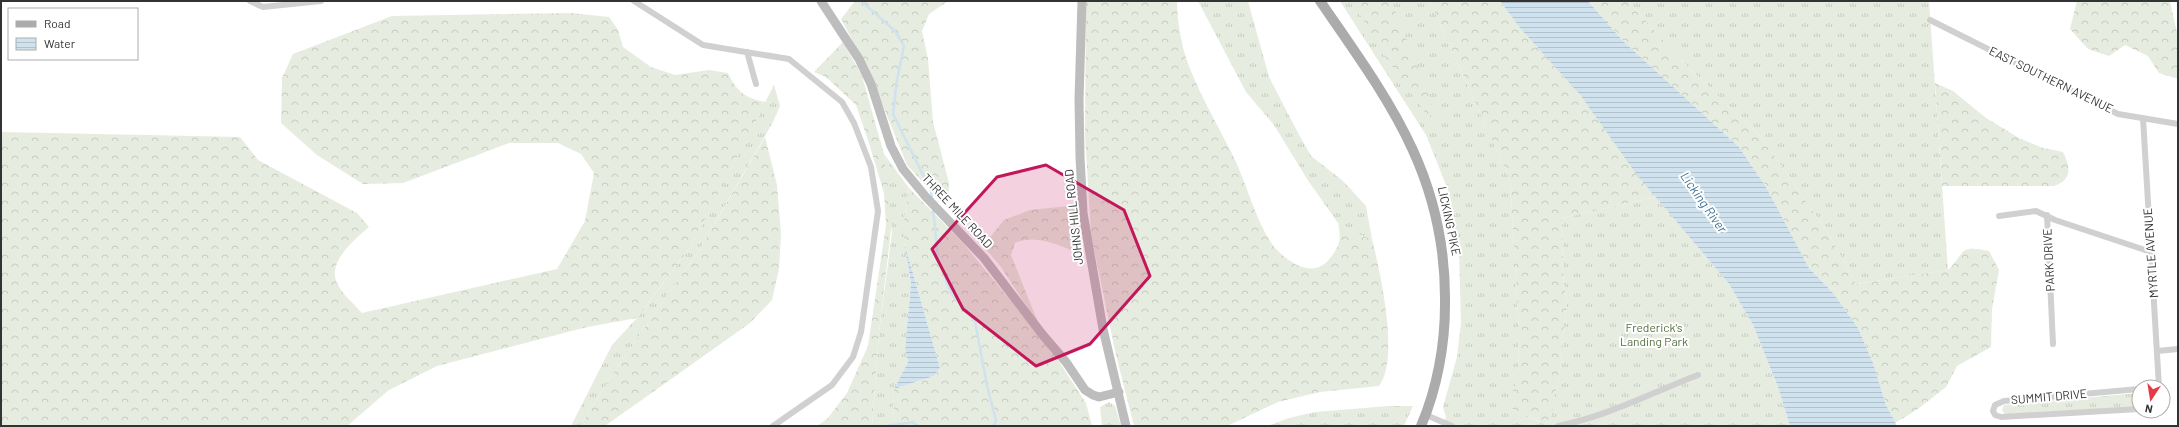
<svg xmlns="http://www.w3.org/2000/svg" width="2179" height="427" viewBox="0 0 2179 427" font-family="Barlow,sans-serif">
<defs>
<pattern id="grass-tufts" width="24" height="20" patternUnits="userSpaceOnUse"><rect width="24" height="20" fill="#e6ecdf"/><path d="M3 7l-1-3M5 7V3M7 7l1-3M15 17l-1-3M17 17v-4M19 17l1-3" fill="none" stroke="#c6cbc0"/></pattern>
<pattern id="forest-crowns" width="20" height="18" patternUnits="userSpaceOnUse"><rect width="20" height="18" fill="#e6ecdf"/><path d="M2 6a3 3 0 1 1 6 0M12 15a3 3 0 1 1 6 0" fill="none" stroke="#c6cbc0"/></pattern>
<pattern id="water-rules" width="6" height="5" patternUnits="userSpaceOnUse"><rect width="6" height="5" fill="#cfe2ee"/><path d="M0 2.5h6" fill="none" stroke="#b2c2cd"/></pattern>
</defs>
<rect width="100%" height="100%" fill="#fff"/>
<g fill="url(#grass-tufts)">
<polygon points="1198,1 1248,1 1269,77 1297,131 1311,156 1343,181 1366,206 1372,239 1353,233 1338,223 1309,182 1274,125 1246,92"/>
<polygon points="1340,1 1430,1 1510,180 1519,330 1518,373 1510,407 1539,422 1551,416 1561,363 1564,324 1567,308 1563,275 1562,218 1656,197 1729,284 1753,325 1778,387 1790,426 1442,426 1446,417 1443,407 1457,357 1461,323 1459,250 1448,190 1426,135"/>
<polygon points="1628,1 1929,1 1948,270 1856,284 1830,236 1762,138 1682,61"/>
<polygon points="774,85 780,106 773,122 701,247 618,366 580,426 571,426 612,345 637,318 691,246"/>
<polygon points="884,154 909,188 904,220 904,242 911,283 905,349 908,362 894,389 893,426 872,426 879,332 892,233"/>
<polygon points="2139,393 2139,407 2005,414 2002,410 2004,405"/>
<polygon points="1109,402 1115,406 1121,426 1102,426 1100,407"/>
<polygon points="1389,406 1413,406 1404,426 1267,426 1289,418 1315,412"/>
</g>
<g fill="url(#forest-crowns)">
<polygon points="855,1 948,1 929,14 922,31 928,59 933,122 949,183 948,209 907,165 868,69 841,19"/>
<path d="M 1086,1 L 1177,1 C 1177,20 1181,43 1187,61 C 1200,96 1220,129 1236,162 C 1247,186 1259,229 1275,248 C 1290,264 1315,280 1331,257 C 1341,244 1341,238 1338,223 L 1353,233 L 1372,239 C 1380,272 1400,358 1379,386 L 1320,392 L 1278,402 L 1227,426 L 1134,426 L 1116,355 L 1091,234 L 1085,135 Z"/>
<polygon points="1352,1 1391,1 1439,121 1425,112 1384,55"/>
<path d="M 1430,1 L 1500,1 C 1525,35 1555,63 1581,96 C 1608,129 1629,165 1656,197 L 1562,218 L 1563,275 L 1567,308 L 1564,324 L 1561,363 L 1551,417 L 1546,425 L 1509,407 L 1518,373 L 1519,330 L 1510,180 Z"/>
<path d="M 1588,1 L 1628,1 L 1682,61 L 1762,138 L 1830,236 L 1856,284 L 1948,270 C 1967,251 1958,245 1989,251 L 1999,270 L 1992,309 L 1991,347 L 1957,366 L 1946,387 L 1918,409 L 1895,423 L 1886,405 L 1873,363 L 1858,328 L 1834,294 L 1809,268 L 1766,187 L 1739,147 L 1623,41 Z"/>
<polygon points="2077,1 2170,2 2178,37 2178,79 2159,73 2148,56 2125,45 2109,56 2088,49 2070,29"/>
<path d="M 571,13 L 609,17 L 618,30 L 623,47 L 651,67 L 675,75 L 709,70 L 728,73 C 736,91 746,99 766,102 L 691,246 L 637,318 L 587,327 L 437,366 L 389,390 L 347,426 L 1,426 L 1,132 L 240,137 L 258,160 L 357,213 L 369,227 C 355,239 325,263 338,285 C 343,295 355,305 362,313 L 557,269 L 585,221 L 594,173 L 581,154 L 558,143 L 509,143 L 403,183 L 363,184 L 317,155 L 281,123 L 282,78 L 293,54 L 392,16 Z"/>
<polygon points="843,42 862,76 884,154 892,221 879,332 872,426 817,426 828,418 847,393 868,346 886,225 884,193 868,140 856,105 826,77 814,72"/>
<path d="M 1935,83 L 1953,91 L 1986,118 L 2019,138 L 2043,148 L 2063,152 C 2070,166 2073,180 2054,186 L 1942,186 Z"/>
<polygon points="765,137 777,185 781,234 779,269 772,300 750,323 605,426 580,426 618,366 701,247"/>
<polygon points="909,188 963,243 1052,351 1086,403 1092,426 893,426 894,389 934,376 940,368 904,242 904,220"/>
<path d="M 1078,205 L 1082,255 C 1062,246 1036,233 1015,243 L 1011,255 L 1039,325 L 1001,267 L 983,246 L 1004,220 L 1030,210 Z"/>
</g>
<g fill="url(#water-rules)">
<polygon points="1500,1 1588,1 1623,41 1739,147 1766,187 1809,268 1834,294 1858,328 1873,363 1886,405 1897,426 1790,426 1778,387 1753,325 1729,284 1637,175 1581,96 1521,29"/>
<polygon points="904,242 940,368 934,376 894,389 908,362 905,349 911,283"/>
</g>
<g fill="none" stroke-linecap="round" stroke-linejoin="round">
<g stroke="#cfe2ee" stroke-width="2.5">
<polyline points="861,1 895,31 904,46 897,80 893,114 931,191 932,199"/>
<polyline points="933,208 938,259 951,293 975,321 987,386 996,420 994,426"/>
<polyline points="887,426 913,422 917,426"/>
</g>
<g stroke="#d0d0d0" stroke-width="6">
<polyline points="250,1 263,7 321,1"/>
<polyline points="634,1 703,45 789,59 842,102 854,123 871,167 878,211 861,332 853,357 832,385 773,426"/>
<polyline points="1930,20 2118,114 2178,124"/>
<polyline points="747,52 756,84"/>
<polyline points="2143,118 2159,387"/>
<polyline points="2047,215 2053,344"/>
<polyline points="1999,216 2036,211 2055,220 2151,252"/>
<polyline points="2157,351 2178,349"/>
<polyline points="2139,389 2004,401 1995,405 1993,411 1995,415 2001,417 2139,409"/>
<polyline points="1426,415 1452,426"/>
<path d="M 1558,426 C 1608,416 1651,393 1698,375"/>
</g>
<g stroke="#bdbdbd" stroke-width="9">
<polyline points="821,1 859,59 871,84 891,146 903,169 926,197 984,258 1042,334 1066,362 1085,390 1093,395 1099,397 1119,392"/>
<polyline points="1082,1 1079,99 1080,157 1083,213 1103,329 1126,426"/>
</g>
<path stroke="#ababab" stroke-width="10" d="M 1320,1 C 1390,102 1447,177 1445,305 C 1445,345 1437,389 1421,426"/>
</g>
<path fill="#c2185b" fill-opacity="0.2" stroke="#c2185b" stroke-width="3" stroke-linejoin="round" d="M 1046,165 L 1124,210 L 1150,276 L 1090,344 L 1036,366 L 963,309 L 932,249 L 997,177 Z"/>
<g text-anchor="middle" stroke-width="4" stroke-linejoin="round" paint-order="stroke">
<g font-size="12" fill="#333" stroke="#fff">
<text transform="translate(2051 80) rotate(26)" y="4">EAST SOUTHERN AVENUE</text>
<text transform="translate(957 211) rotate(47)" y="4">THREE MILE ROAD</text>
<text transform="translate(1074 217) rotate(-96)" y="4">JOHNS HILL ROAD</text>
<text transform="translate(1449 221) rotate(78)" y="4">LICKING PIKE</text>
<text transform="translate(2151 253) rotate(-94)" y="4">MYRTLE AVENUE</text>
<text transform="translate(2049 260) rotate(-93)" y="4">PARK DRIVE</text>
<text transform="translate(2049 397) rotate(-5)" y="4">SUMMIT DRIVE</text>
</g>
<g font-size="12" fill="#56703f" stroke="#fff">
<text x="1654" y="332">Frederick's<tspan x="1654" dy="14">Landing Park</tspan></text>
</g>
<g font-size="13" font-style="italic" fill="#3f7597" stroke="#fff">
<text transform="translate(1704 202) rotate(55)" y="5">Licking River</text>
</g>
</g>
<rect width="2179" height="427" fill="none" stroke="#333333" stroke-width="4"/>
<rect x="8" y="8" width="130" height="52" fill="#ffffff" stroke="#adadad"/>
<rect x="16" y="21" width="20" height="6" fill="#ababab" stroke="#adadad"/>
<text x="44" y="28" font-size="12" fill="#333333">Road</text>
<rect x="16" y="38" width="20" height="12" fill="url(#water-rules)" stroke="#adadad"/>
<text x="44" y="48" font-size="12" fill="#333333">Water</text>
<g transform="translate(2151 399) rotate(192)"><circle r="19" fill="#ffffff" stroke="#adadad"/>
<path d="M0-3L7 15L0 10L-7 15Z" fill="#e63946"/>
<text y="-6" font-size="11" font-weight="bold" text-anchor="middle" fill="#333333">N</text>
</g>
</svg>
